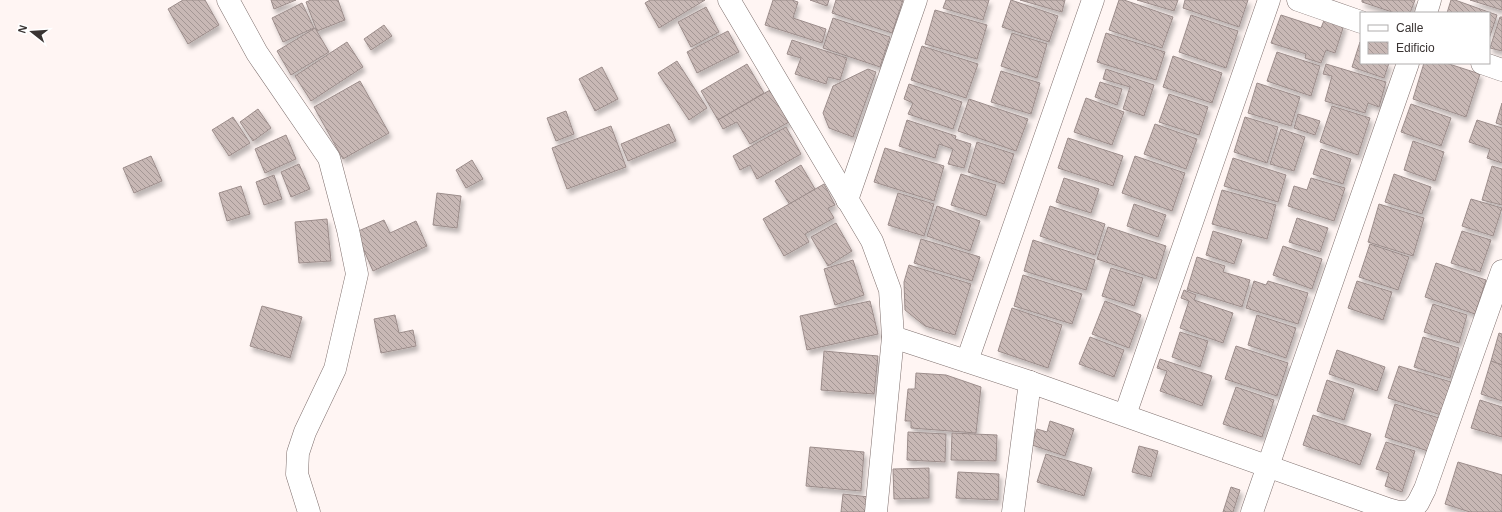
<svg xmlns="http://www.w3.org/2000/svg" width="1502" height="512" viewBox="0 0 1502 512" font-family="Helvetica,sans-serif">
<defs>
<pattern id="building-back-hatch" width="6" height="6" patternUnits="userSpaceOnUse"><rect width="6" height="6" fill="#c8b8b5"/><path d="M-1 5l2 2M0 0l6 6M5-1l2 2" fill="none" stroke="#a39694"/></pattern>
<filter id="shadow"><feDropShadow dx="2.5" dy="4.5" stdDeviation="2" flood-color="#0004"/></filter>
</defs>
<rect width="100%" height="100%" fill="#fff5f3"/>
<g fill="url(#building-back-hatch)" stroke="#9c8d8b" filter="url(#shadow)">
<polygon points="183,0 205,0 219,25 188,44 168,9"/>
<polygon points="271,0 296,0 274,9"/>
<polygon points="311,0 338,0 345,20 317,31 306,2"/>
<polygon points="650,0 705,0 659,28 645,3"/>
<polygon points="773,0 792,0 798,2 793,18 826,29 822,43 765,25"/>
<polygon points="810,0 829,0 827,6"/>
<polygon points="836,0 903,0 892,33 832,13"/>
<polygon points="946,0 989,0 983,20 943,8"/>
<polygon points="1011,0 1058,16 1049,42 1002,27"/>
<polygon points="1020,0 1065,0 1062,12"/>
<polygon points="1119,0 1124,0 1173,17 1162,48 1109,30"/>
<polygon points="1137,0 1178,0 1174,11"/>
<polygon points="1185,0 1248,0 1239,27 1183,8"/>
<polygon points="1362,0 1415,0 1410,13 1395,13 1362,2"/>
<polygon points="1451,0 1455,0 1497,15 1489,39 1489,13 1447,13"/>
<polygon points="1470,0 1502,0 1502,10"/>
<polygon points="302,3 314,28 283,42 272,18"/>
<polygon points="706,7 719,32 691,47 678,22"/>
<polygon points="935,10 987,25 977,59 925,44"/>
<polygon points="1191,15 1238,31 1226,68 1179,52"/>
<polygon points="1281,15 1321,28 1325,18 1344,25 1335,53 1326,50 1321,63 1305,58 1306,54 1271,43"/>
<polygon points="1500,17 1502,17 1502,51 1490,48"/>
<polygon points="833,18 890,37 880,67 823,48"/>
<polygon points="384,25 392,36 371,50 364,39"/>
<polygon points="315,28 329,52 291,75 277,51"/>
<polygon points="728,31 739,52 697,73 687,52"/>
<polygon points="1012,33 1047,44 1037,78 1001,66"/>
<polygon points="1106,33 1165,52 1156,80 1097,62"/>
<polygon points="792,40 847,58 840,80 828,77 826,84 795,74 801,58 787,54"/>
<polygon points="347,42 363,67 311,101 295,76"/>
<polygon points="1360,42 1361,63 1389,63 1384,78 1352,67"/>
<polygon points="922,46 978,64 966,98 911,80"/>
<polygon points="1277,52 1320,66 1311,96 1267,81"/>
<polygon points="1173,56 1222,73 1212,103 1163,87"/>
<polygon points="677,61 707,108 689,120 658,73"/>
<polygon points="1424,63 1446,63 1480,74 1466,117 1413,99"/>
<polygon points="747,64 764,93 718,120 701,91"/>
<polygon points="1326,64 1386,82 1379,107 1368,103 1365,113 1325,101 1332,76 1323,74"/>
<polygon points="602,67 618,99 595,111 579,79"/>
<polygon points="868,69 876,72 853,137 829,128 823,113 833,86"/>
<polygon points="1106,69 1154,85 1144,116 1123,109 1130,87 1103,79"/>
<polygon points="1001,71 1040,83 1031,114 991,102"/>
<polygon points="360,81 389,133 343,159 314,107"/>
<polygon points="1100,82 1122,89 1117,105 1095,97"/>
<polygon points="1257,83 1300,97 1291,126 1248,113"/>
<polygon points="909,84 962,102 953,129 908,114 913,103 904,99"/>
<polygon points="770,90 789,122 750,144 737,122 723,129 718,120"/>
<polygon points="1169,94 1208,107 1199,135 1159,122"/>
<polygon points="1086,98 1124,112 1112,145 1074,132"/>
<polygon points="969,99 1028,119 1016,151 958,131"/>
<polygon points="1502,103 1502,125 1496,123"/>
<polygon points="1411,104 1451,118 1441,146 1401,132"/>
<polygon points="1332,106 1370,118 1358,155 1320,142"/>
<polygon points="258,109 271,128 253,141 240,122"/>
<polygon points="566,111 574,134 556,141 547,118"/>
<polygon points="1298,114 1320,121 1315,135 1294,128"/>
<polygon points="233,117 250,143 229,156 212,130"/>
<polygon points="1245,117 1278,127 1267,163 1234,152"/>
<polygon points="907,120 956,136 955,139 971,144 964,168 948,164 953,149 939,144 935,158 899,146"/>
<polygon points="1477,120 1502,128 1502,163 1487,158 1490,149 1469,142"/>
<polygon points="669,124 676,141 628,161 621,144"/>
<polygon points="1155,124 1197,139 1186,169 1144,154"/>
<polygon points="611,126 626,167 567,189 552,148"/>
<polygon points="786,127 801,154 757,179 750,165 740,170 733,156"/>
<polygon points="1281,129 1305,137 1294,171 1270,164"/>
<polygon points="286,135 296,159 265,173 255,149"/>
<polygon points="1068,138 1123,156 1113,186 1058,168"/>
<polygon points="1413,141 1444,152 1435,181 1404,170"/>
<polygon points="977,142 1014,154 1004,184 968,172"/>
<polygon points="885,148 944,166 934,201 874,182"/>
<polygon points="1321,149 1351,159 1343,184 1313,174"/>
<polygon points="151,156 162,181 134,193 123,168"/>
<polygon points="1135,156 1185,173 1172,211 1122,193"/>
<polygon points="1233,158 1286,175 1278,202 1224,186"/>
<polygon points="472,160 483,179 466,188 456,170"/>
<polygon points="299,164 310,189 291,197 281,172"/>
<polygon points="801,165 815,189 790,205 775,181"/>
<polygon points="1492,166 1502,169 1502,205 1482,200"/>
<polygon points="961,174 996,185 986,216 951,205"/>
<polygon points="1394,174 1431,187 1422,214 1385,202"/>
<polygon points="274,175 282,199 264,205 256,182"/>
<polygon points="1064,178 1099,189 1091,213 1056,202"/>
<polygon points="1311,178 1345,188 1334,221 1288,206 1294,186 1307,190"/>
<polygon points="824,184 835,205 828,208 834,218 805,234 809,242 784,256 763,219"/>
<polygon points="241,186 250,214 227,221 219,193"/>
<polygon points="1222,190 1276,205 1267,239 1212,224"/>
<polygon points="437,193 461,196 457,228 433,225"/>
<polygon points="898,193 934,204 924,236 888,225"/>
<polygon points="1471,199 1502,208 1493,236 1462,226"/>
<polygon points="1134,204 1166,215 1158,237 1127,226"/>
<polygon points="1379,204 1424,218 1413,256 1368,242"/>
<polygon points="937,206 980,221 970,251 927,236"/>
<polygon points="1050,206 1105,224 1095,255 1040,236"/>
<polygon points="1297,218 1328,228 1320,252 1289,242"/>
<polygon points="327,219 331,261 299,263 295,222"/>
<polygon points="384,220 390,233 416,221 427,246 373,271 356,232"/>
<polygon points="836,223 852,251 828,266 811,237"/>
<polygon points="1108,227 1166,246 1156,279 1097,259"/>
<polygon points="1213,231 1242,240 1234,264 1206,255"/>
<polygon points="1462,231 1491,240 1480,272 1451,263"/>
<polygon points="921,239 980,257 972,281 914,263"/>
<polygon points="1033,240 1095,260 1086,290 1024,271"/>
<polygon points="1370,244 1409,257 1398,290 1359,277"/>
<polygon points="1283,246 1322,259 1312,289 1273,275"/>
<polygon points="1197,257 1225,266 1223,272 1250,280 1242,307 1187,290"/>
<polygon points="853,260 864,295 835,305 824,269"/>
<polygon points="1436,263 1486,280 1475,314 1425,297"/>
<polygon points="909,265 971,284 955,335 925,326 905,310 904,282"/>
<polygon points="1111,268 1143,278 1134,306 1102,296"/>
<polygon points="1023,275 1082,294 1072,324 1014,306"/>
<polygon points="1254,281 1266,285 1268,281 1308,293 1298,324 1246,308"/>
<polygon points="1357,281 1392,292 1383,320 1348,308"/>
<polygon points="1184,290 1196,295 1194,300 1233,313 1223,343 1180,328 1189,301 1181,298"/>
<polygon points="870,301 878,334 807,350 800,316"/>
<polygon points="1105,301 1141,315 1129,348 1092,334"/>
<polygon points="1433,304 1467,315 1459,343 1424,332"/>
<polygon points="262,306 302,317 290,358 250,346"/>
<polygon points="1012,308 1062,325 1048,368 998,351"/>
<polygon points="395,315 399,333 413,330 416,346 381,353 374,319"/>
<polygon points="1257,315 1296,328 1286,358 1248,345"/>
<polygon points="1180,332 1208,341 1200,367 1172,357"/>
<polygon points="1499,333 1502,334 1502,365 1491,361"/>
<polygon points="1090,337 1124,350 1114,377 1079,364"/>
<polygon points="1423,337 1459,348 1450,378 1414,367"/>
<polygon points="1236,346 1288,363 1277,396 1225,379"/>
<polygon points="1337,350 1385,367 1377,391 1329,374"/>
<polygon points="824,351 878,356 874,394 821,390"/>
<polygon points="1160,359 1212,376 1202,406 1160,391 1167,371 1157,368"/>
<polygon points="1491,361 1502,365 1502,401 1481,394"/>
<polygon points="1399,366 1451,382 1441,415 1388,398"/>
<polygon points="916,373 946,375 981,387 976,433 911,428 911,421 905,421 908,389 915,389"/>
<polygon points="1327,380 1354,389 1344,420 1317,411"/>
<polygon points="1236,387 1274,400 1262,437 1223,424"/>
<polygon points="1480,400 1502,407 1502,437 1471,428"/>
<polygon points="1395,404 1439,418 1428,451 1385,437"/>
<polygon points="1313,415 1371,434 1360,465 1303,445"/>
<polygon points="1050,421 1074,429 1065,456 1032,445 1037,429 1047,432"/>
<polygon points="908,432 946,434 945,462 907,460"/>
<polygon points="952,433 997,435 996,461 951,460"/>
<polygon points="1386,442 1415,451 1402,492 1385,486 1389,473 1376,469"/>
<polygon points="1139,446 1158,451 1151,477 1132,472"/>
<polygon points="810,447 864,452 861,491 806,486"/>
<polygon points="1046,454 1092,468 1084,496 1037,482"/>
<polygon points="1458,462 1502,475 1502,512 1470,512 1445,504"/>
<polygon points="929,468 929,498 894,499 893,469"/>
<polygon points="958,472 999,474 998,500 956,498"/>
<polygon points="1231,487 1240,490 1233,512 1223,512"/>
<polygon points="843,494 869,497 867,512 841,512"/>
</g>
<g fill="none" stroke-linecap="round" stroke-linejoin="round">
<g stroke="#7e6f6d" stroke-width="23">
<g id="minor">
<polyline points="228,0 257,53 329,158 348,230 357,274 335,369 305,432 298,453 297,474 309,512"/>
<polyline points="729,0 872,241 890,290 893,337 876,512"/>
<polyline points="1298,0 1361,22"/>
<polyline points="1426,13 1430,0"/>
<polyline points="1482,63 1502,70"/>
<polyline points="847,200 916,0"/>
<polyline points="893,337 1030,382 1388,509 1399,512 1411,511 1418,503 1425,489 1502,271"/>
<polyline points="967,361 1093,0"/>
<polyline points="1125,415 1269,0"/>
<polyline points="1013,512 1030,382"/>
<polyline points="1252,512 1408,63"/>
</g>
</g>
<use href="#minor" stroke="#fff" stroke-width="22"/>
</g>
<rect x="1360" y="12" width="130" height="52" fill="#ffffff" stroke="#b0adad"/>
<rect x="1368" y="25" width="20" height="6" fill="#ffffff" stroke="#b0adad"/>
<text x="1396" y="32" font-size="12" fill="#393332">Calle</text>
<rect x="1368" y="42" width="20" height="12" fill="url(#building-back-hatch)" stroke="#b0adad"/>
<text x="1396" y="52" font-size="12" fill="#393332">Edificio</text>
<g transform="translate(32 32) rotate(287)" stroke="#ffffff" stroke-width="3" paint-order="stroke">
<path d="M0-3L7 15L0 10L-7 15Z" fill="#393332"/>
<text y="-6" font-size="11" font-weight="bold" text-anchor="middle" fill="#393332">N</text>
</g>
</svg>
